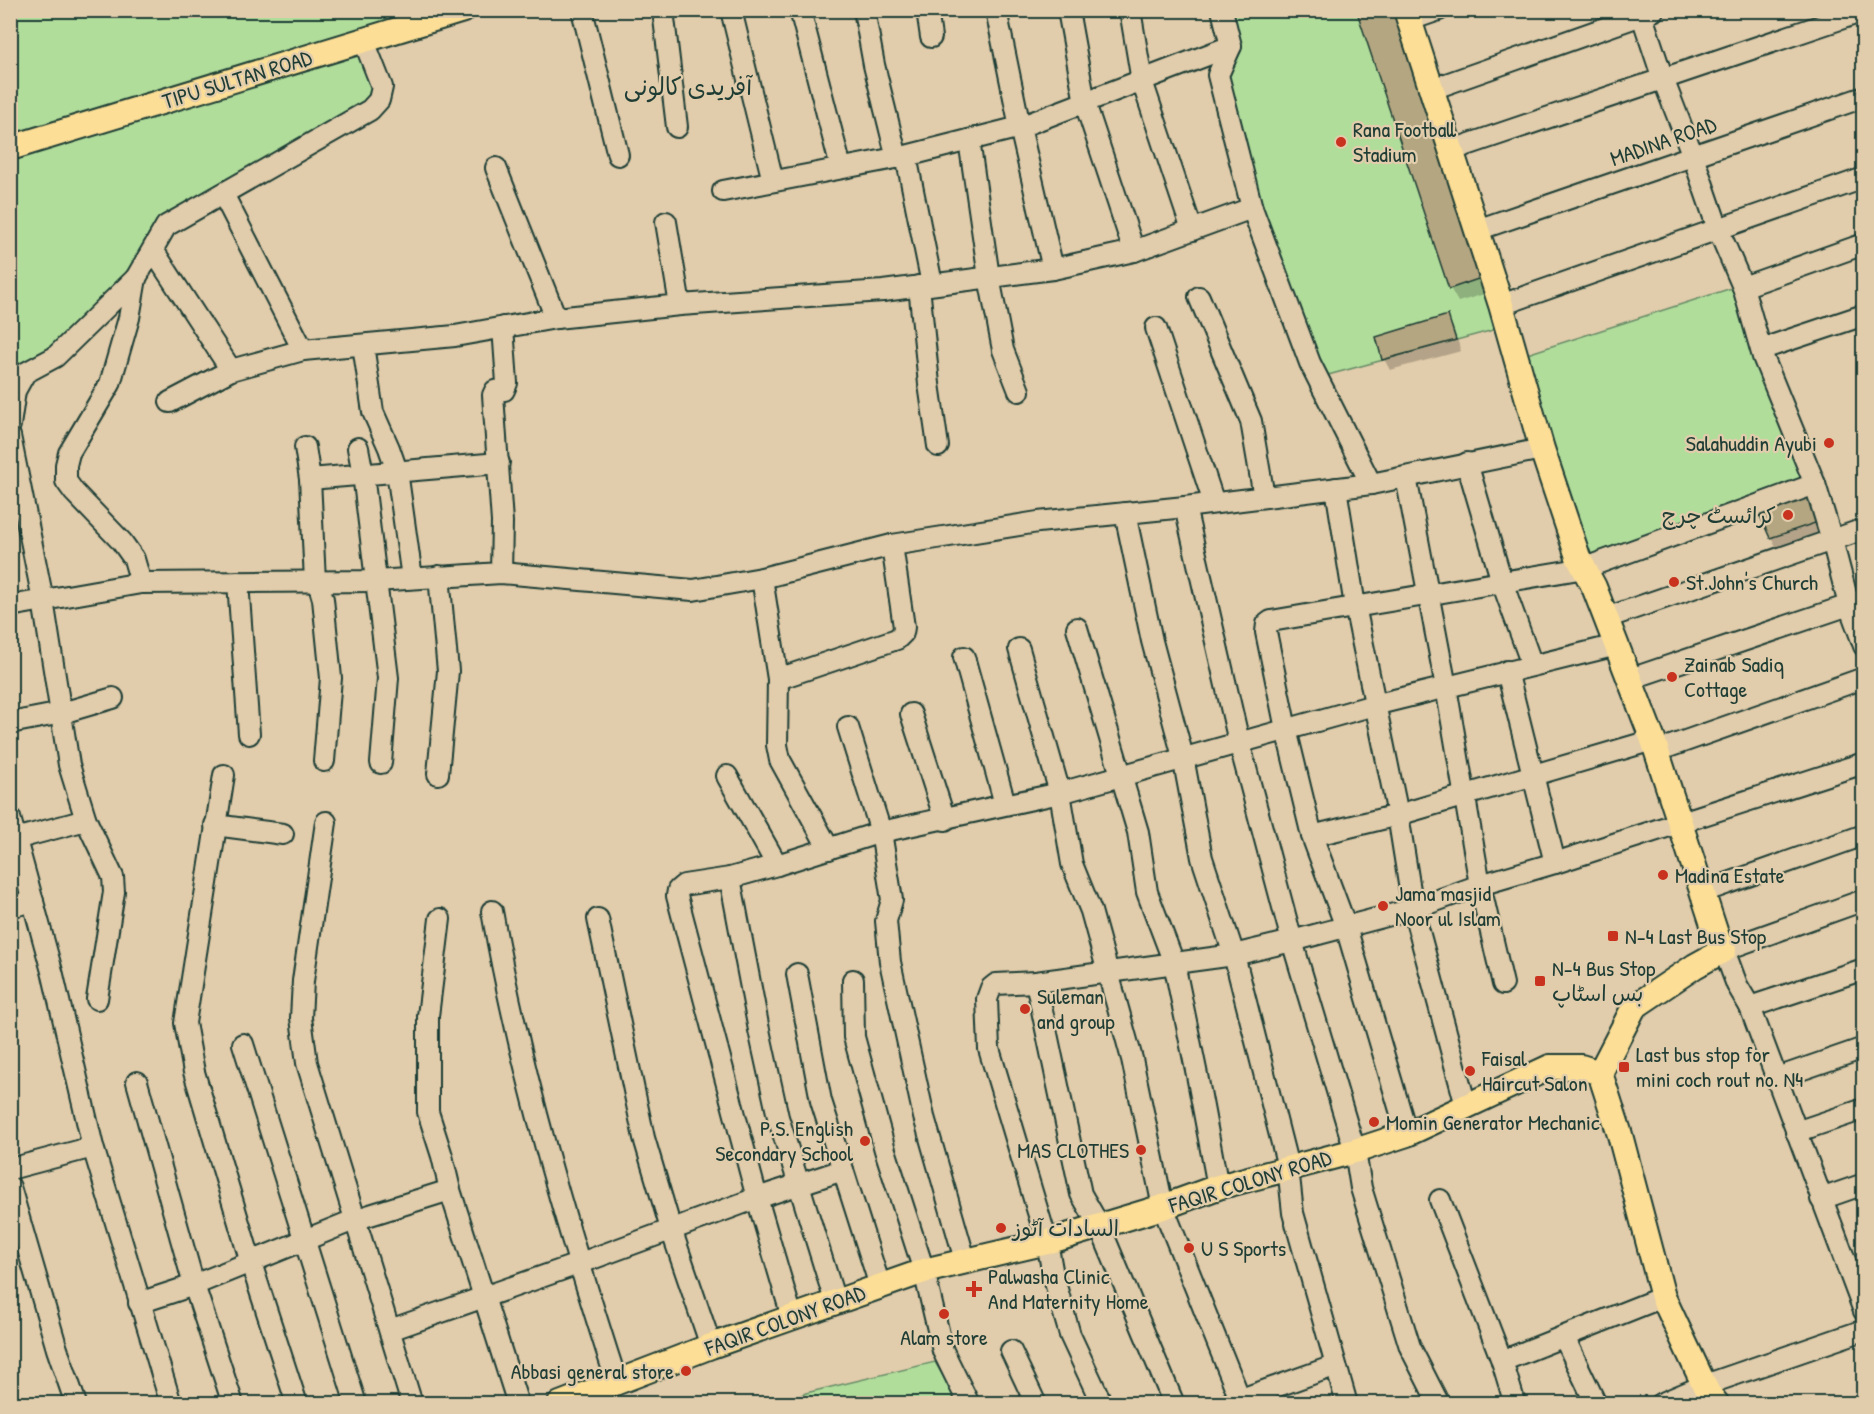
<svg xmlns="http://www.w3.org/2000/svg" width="1874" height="1414" viewBox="0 0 1874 1414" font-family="'Patrick Hand','Playpen Sans Arabic',sans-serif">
<rect width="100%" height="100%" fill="#e1ccab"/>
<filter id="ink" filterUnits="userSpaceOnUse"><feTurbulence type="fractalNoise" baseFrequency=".0167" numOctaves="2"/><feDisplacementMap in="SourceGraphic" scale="12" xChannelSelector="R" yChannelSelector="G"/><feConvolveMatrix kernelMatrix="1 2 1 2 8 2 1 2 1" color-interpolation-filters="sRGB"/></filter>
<g filter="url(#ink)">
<g fill="#b1dd9b" stroke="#688d68" stroke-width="1.5">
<polygon points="11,11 474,11 368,46 382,101 168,227 136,280 25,375 11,429"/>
<polygon points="1222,11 1403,11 1508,326 1317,378 1218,75"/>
<polygon points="1738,286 1805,479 1585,561 1518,357"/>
<polygon points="935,1362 959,1403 780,1404 806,1393"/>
</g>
<g fill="#0003">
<polygon points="1368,10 1488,293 1458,302 1450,288"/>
<polygon points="1447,317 1453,327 1461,351 1390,370 1384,359"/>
<polygon points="1806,493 1823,533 1777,548 1771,537"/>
</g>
<g fill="#b4a681" stroke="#1f3d34" stroke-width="1.5">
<polygon points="1362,10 1395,10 1481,278 1449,289 1357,12"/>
<polygon points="1448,315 1456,340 1382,360 1376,337"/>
<polygon points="1807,491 1818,522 1770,538 1757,509"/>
</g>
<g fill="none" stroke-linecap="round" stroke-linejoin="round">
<g stroke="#1f3d34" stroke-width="24">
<g id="minor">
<polyline points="582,10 618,155"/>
<polyline points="663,10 677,127"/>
<polyline points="731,10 773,181"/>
<polyline points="800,10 841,168"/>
<polyline points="864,10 874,65 897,158"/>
<polyline points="927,10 931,37"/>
<polyline points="996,10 1020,127 1053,269"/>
<polyline points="1068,10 1085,103 1134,251"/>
<polyline points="1130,10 1142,81 1192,230"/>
<polyline points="1222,10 1231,46 1218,75 1252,208 1310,363 1371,484"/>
<polyline points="1640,10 1663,79 1693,156 1718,229 1743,287 1763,357 1815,484 1832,540 1849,605 1864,646"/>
<polyline points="1410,20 1439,10"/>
<polyline points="1432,89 1653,11"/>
<polyline points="969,140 989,277 1003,350 1019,391"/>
<polyline points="1452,150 1864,11"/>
<polyline points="906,156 932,284"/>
<polyline points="496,168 556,318"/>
<polyline points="723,191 906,156 1020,127 1231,46"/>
<polyline points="223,194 303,350"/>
<polyline points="666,222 680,305"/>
<polyline points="1477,230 1864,97"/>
<polyline points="153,250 231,370"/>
<polyline points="136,278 129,318 110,384 69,453 66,465 66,481 74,492 122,542 134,559 141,583"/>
<polyline points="919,286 929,384 938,446"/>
<polyline points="1743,287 1864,244"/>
<polyline points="1199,297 1251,421 1264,497"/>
<polyline points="1501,305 1864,178"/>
<polyline points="1156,328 1214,503"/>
<polyline points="363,345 373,412 389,448 397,471 412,578"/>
<polyline points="1762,349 1864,315"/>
<polyline points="170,402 231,370 303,350 455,336 556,318 680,305 883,291 1053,269 1134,251 1252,208"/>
<polyline points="10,425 15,391 25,373 55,357 136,278 166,226 370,110 379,100 382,87 364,41"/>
<polyline points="10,436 43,600 69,765 86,820 113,877 114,892 97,999"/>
<polyline points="305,447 310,479 315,581 320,589 323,599 331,678 324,761"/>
<polyline points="358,448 363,474 388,678 381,763"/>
<polyline points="1467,463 1502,582 1532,665"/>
<polyline points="1406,477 1446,687 1480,885 1503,984"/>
<polyline points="310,479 499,463"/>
<polyline points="1336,488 1355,606 1398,815 1413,909 1466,1106"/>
<polyline points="1185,507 1239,742 1292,941 1355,1151 1361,1188 1410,1347 1439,1404"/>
<polyline points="1125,513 1152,641 1183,757 1202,858 1234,955 1288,1167 1293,1213 1347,1404"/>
<polyline points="501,573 502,522 493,395 495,391 504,390 507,383 503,327"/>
<polyline points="762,578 778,679 777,745 780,760 829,849"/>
<polyline points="238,582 249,734"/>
<polyline points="10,606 141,583 375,581 501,573 693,590 762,578 892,545 1038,522 1185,507 1371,484 1542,449"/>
<polyline points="1606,618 1864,529"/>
<polyline points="1077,628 1138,832 1147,892 1174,963 1197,1075 1218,1187"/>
<polyline points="1019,649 1060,793 1072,864 1091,911 1132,1059 1163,1207 1242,1404"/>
<polyline points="964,657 1005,804"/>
<polyline points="1507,671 1555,863"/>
<polyline points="778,679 897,639 903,633 904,627 892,545"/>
<polyline points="1630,679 1864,600"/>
<polyline points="911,714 945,820"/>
<polyline points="10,723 62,713 113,698"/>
<polyline points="848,727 881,832 892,900 886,921 890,962 924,1117 965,1260"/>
<polyline points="1657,751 1864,678"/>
<polyline points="438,774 448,671 439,576"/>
<polyline points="224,775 185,1023 194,1072 251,1263 297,1404"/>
<polyline points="727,776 777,865"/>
<polyline points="10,818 53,975 93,1147 171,1404"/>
<polyline points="326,822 303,981 301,1018 307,1063 412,1404"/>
<polyline points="215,825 283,834"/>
<polyline points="1312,836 1398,815 1653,740"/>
<polyline points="15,839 86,820"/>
<polyline points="730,878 759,1030 778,1117 835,1301"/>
<polyline points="1703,892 1864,835"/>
<polyline points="1864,900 1724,950 1737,985 1750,1007 1864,1311"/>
<polyline points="10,907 33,901"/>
<path d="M 492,911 C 520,1071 567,1228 617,1383"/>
<polyline points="440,919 428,1016 428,1112 442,1156 450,1190 518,1404"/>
<polyline points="598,919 644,1138 671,1229 711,1346"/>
<polyline points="797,974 821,1101 880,1286"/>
<polyline points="853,980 854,1037 885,1150 924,1271 943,1351 969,1404"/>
<polyline points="1036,982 1081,1194 1100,1227 1174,1404"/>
<polyline points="1750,1007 1864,969"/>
<polyline points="243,1044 356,1404"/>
<polyline points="1777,1078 1864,1048"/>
<polyline points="137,1082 194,1285 233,1404"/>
<polyline points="1796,1132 1864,1109"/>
<polyline points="1407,1134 1346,927 1312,836 1286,729 1266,632 1267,624 1271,621 1585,568 1815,484"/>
<polyline points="10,1169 93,1147"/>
<polyline points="10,1187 57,1349 76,1404"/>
<polyline points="1821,1199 1864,1184"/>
<polyline points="1440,1200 1502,1361 1515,1404"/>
<polyline points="139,1303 194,1285 354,1220 450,1190"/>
<polyline points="792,1317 757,1198 677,896 678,890 684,885 730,878 777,865 881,832 1060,793 1374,705 1617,645"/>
<polyline points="390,1330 578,1264 757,1198 843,1170"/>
<polyline points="1564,1337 1596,1404"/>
<polyline points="1011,1351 1036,1404"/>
<polyline points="1502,1361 1663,1297"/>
<polyline points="1230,1403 1334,1366"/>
<polyline points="1102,1404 1070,1335 1053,1275 1047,1242 989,1049 987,999 991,988 996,984 1036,982 1234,955 1292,941 1413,909 1480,885 1555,863 1864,763"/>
<polyline points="1660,1404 1705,1385 1864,1330"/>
</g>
</g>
<g stroke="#1f3d34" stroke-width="28">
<g id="major">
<polyline points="1406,10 1501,305 1542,449 1578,557 1594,587 1653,740 1718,940 1724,950 1695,966 1634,1007 1600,1073"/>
<polyline points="10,148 463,10"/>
<polyline points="560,1404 711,1346 924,1271 1047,1242 1163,1207 1218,1187 1355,1151 1407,1134 1550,1067 1581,1067 1600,1073 1620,1135 1663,1297 1708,1393 1717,1404"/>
</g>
</g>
<use href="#minor" stroke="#e1ccab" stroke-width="20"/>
<use href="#major" stroke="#fcde96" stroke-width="24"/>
</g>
</g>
<g fill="#c8321e" stroke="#e1ccab" stroke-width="2">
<circle cx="1341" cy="142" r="6"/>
<circle cx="1829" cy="443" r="6"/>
<circle cx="1788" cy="515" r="6"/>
<circle cx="1674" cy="582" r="6"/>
<circle cx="1672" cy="677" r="6"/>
<circle cx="1663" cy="875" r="6"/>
<circle cx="1383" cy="906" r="6"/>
<rect x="1607" y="930" width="12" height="12" rx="3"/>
<rect x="1534" y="975" width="12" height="12" rx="3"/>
<circle cx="1025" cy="1009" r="6"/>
<rect x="1618" y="1061" width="12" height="12" rx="3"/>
<circle cx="1470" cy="1071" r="6"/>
<circle cx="1374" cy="1122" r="6"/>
<circle cx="865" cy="1141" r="6"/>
<circle cx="1141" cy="1150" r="6"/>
<circle cx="1001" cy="1228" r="6"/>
<circle cx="1189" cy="1248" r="6"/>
<path d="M971 1280h6v6h6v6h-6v6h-6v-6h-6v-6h6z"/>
<circle cx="944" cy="1314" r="6"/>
<circle cx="686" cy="1371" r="6"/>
</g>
<g text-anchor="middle" stroke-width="4.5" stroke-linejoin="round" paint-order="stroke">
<g font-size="22" fill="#1f3d34" stroke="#e1ccab">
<text transform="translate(237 79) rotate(-17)" y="8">TIPU SULTAN ROAD</text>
<text transform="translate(1663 141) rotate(-19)" y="8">MADINA ROAD</text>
<text transform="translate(1250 1181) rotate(-17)" y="8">FAQIR COLONY ROAD</text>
<text transform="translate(785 1320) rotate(-20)" y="8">FAQIR COLONY ROAD</text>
</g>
<g font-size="22" fill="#1f3d34" stroke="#e1ccab" text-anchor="start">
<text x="1353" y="137">Rana Football<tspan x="1353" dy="25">Stadium</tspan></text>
<text x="1817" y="451" text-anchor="end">Salahuddin Ayubi</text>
<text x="1776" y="523" text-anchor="end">کرائسٹ چرچ</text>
<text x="1686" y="590">St.John's Church</text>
<text x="1684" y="672">Zainab Sadiq<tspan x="1684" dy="25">Cottage</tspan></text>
<text x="1675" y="883">Madina Estate</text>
<text x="1395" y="901">Jama masjid<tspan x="1395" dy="25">Noor ul Islam</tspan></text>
<text x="1625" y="944">N-4 Last Bus Stop</text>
<text x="1552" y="976">N-4 Bus Stop<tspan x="1552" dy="25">بس اسٹاپ</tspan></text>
<text x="1037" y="1004">Suleman<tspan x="1037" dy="25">and group</tspan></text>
<text x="1636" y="1062">Last bus stop for<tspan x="1636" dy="25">mini coch rout no. N4</tspan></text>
<text x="1482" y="1066">Faisal<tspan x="1482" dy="25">Haircut Salon</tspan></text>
<text x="1386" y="1130">Momin Generator Mechanic</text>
<text x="853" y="1136" text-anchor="end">P.S. English<tspan x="853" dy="25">Secondary School</tspan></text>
<text x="1129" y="1158" text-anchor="end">MAS CLOTHES</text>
<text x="1013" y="1236">السادات آٹوز</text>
<text x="1201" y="1256">U S Sports</text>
<text x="988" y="1284">Palwasha Clinic<tspan x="988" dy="25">And Maternity Home</tspan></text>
<text x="944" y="1345" text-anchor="middle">Alam store</text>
<text x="674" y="1379" text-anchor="end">Abbasi general store</text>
</g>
<g font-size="24" fill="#1f3d34" stroke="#e1ccab">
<text x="688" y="95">آفریدی کالونی</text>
</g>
</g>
<rect width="1874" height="1414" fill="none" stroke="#e1ccab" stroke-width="36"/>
<rect x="18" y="18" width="1838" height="1378" fill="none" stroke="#1f3d34" stroke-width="2" filter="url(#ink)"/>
</svg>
